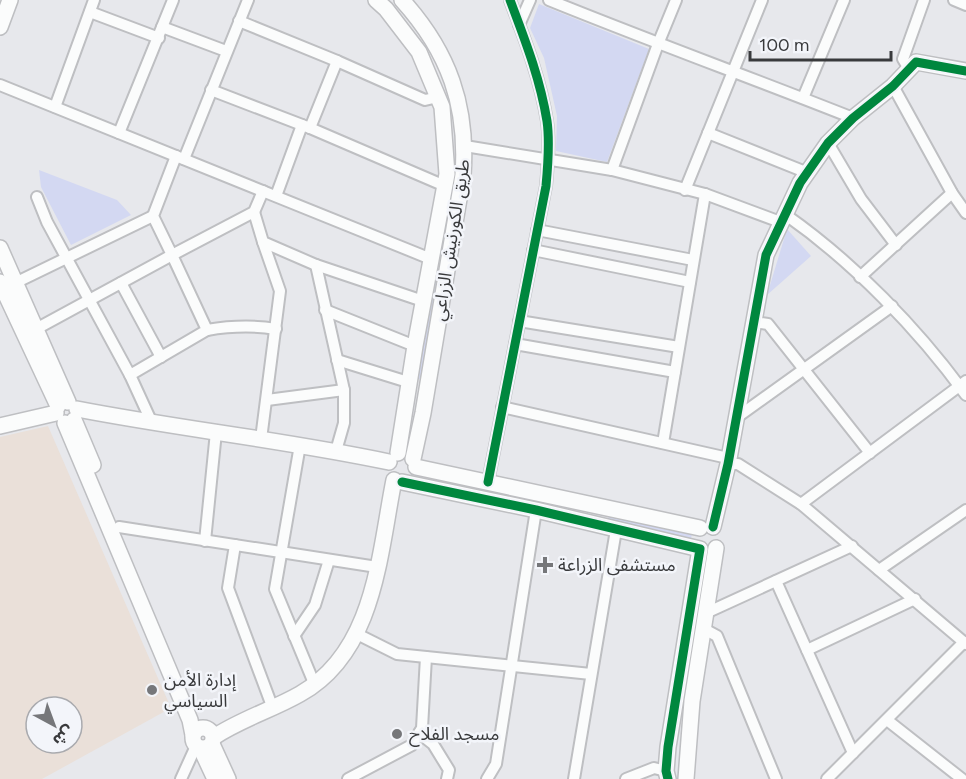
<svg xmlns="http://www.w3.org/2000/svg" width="966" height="779" viewBox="0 0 966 779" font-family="Figtree,'Noto Sans Arabic',sans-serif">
<rect width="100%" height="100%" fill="#e7e8ec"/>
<path fill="#eae0d9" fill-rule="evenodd" d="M 48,426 L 171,708 L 42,779 L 0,779 L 0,437 ZM 36,707 L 72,707 L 72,743 L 36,743 Z"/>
<g fill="#d3d8f2">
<polygon points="539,4 649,49 607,162 556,151 557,116 544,58 530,28"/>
<polygon points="39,170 117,200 131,215 71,245 41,187"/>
<polygon points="787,229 811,256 767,295"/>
<polygon points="434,273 441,275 421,379 416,378"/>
<polygon points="609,515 692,533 691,539 608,521"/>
</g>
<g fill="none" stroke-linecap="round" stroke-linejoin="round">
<g stroke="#bebfc2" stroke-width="14">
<g id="street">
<path d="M 549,0 C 650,41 752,78 853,118"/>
<polyline points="954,0 966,5"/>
<polyline points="90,12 159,38"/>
<polyline points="239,21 337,61 425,100 438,97"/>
<polyline points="519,25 530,0"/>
<polyline points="162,27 226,51"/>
<polyline points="909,69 903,59 924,0"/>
<polyline points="0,85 431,259"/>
<polyline points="893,86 952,193 966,213"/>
<polyline points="211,90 310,128 445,186"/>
<polyline points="803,98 844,0"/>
<polyline points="55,107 94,0"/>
<polyline points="310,128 337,61"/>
<polyline points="119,133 173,0"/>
<polyline points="708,133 808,173"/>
<polyline points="828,143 861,199 896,245"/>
<polyline points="465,146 612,170 705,194 783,223"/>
<polyline points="184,159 248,0"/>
<polyline points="612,170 658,44 676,0"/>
<polyline points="685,190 762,0"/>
<polyline points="276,196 302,125"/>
<polyline points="37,197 47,222 130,375"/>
<polyline points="254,212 263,242 316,265 423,301"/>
<path d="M 786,215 C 853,262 918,329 966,395"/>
<polyline points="537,230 693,260"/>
<polyline points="533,250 690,282"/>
<polyline points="316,265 344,390 344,423 336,451"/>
<polyline points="860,277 952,193"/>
<polyline points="15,283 153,216"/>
<polyline points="121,283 161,357"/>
<polyline points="325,310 415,346"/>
<polyline points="519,321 679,347"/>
<polyline points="754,322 768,324 870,453"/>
<polyline points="36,329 172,255 153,216 176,156"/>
<path d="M 207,330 C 231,326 252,325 276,329"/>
<polyline points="515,344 675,372"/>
<polyline points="337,360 408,382"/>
<polyline points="267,400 344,390"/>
<polyline points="502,407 728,458"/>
<polyline points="736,418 892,306"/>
<polyline points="152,423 130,375 207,330 172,255 254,212 263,191"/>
<polyline points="261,439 280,291 263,242"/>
<polyline points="663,443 705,194"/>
<polyline points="300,445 275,589 314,683"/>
<polyline points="728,464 738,464 801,504 966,644"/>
<path d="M 488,482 L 546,186 C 548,165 550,142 547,121 C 540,78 525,40 510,0"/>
<polyline points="801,504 966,381"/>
<polyline points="119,527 377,567"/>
<polyline points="205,541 216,432"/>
<polyline points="235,545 228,588 272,706"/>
<polyline points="879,570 966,510"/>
<polyline points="776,581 853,753"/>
<polyline points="706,613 852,546"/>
<polyline points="704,629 717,636 776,779"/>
<polyline points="357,634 397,654 591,674"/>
<polyline points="294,636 315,605 329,560"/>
<polyline points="807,650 915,599"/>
<polyline points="887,720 962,779"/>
<polyline points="419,733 433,744 449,770 447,779"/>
<polyline points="181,779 196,746"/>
<polyline points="348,779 412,745 422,728 426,657"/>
<polyline points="487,779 496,764 536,510"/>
<polyline points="574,779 616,530"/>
<polyline points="626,779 654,768 666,771"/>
<polyline points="827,779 964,642"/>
</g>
</g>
<g stroke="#bebfc2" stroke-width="18">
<g id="secondary">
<polyline points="376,0 386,9 419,52 442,107 447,174 415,346 398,453"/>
<path d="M 402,0 C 449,52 468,106 463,175 L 423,413 L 413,459"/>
<polyline points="0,27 10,0"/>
<polyline points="0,248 68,402"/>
<polyline points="0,282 58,406"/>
<path d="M 77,409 C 180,429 285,440 389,462"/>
<polyline points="74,420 93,465"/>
<polyline points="65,423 190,720 193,735"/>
<polyline points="0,426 56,413"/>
<polyline points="416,467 700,528"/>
<polyline points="402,482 536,510 700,549 668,747 666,771 668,779"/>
<polyline points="713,527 728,464 766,255 800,183 828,143 853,118 893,86 916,62 966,71"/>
<circle cx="203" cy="738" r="10"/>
<path d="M 214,737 C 241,719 272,710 300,694 C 375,652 379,555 394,480"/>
<polyline points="212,744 228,779"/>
<polyline points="201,749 215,779"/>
<polyline points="686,779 692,701 716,548"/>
</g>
</g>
<use href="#street" stroke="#fbfcfc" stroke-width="10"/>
<use href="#secondary" stroke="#fbfcfc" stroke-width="15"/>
<g stroke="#f3f5fa" stroke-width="13">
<g id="cycleway">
<polyline points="402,482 536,510 700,549 668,747 666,771 668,779"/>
<path d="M 488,482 L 546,186 C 548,165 550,142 547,121 C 540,78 525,40 510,0"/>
<polyline points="713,527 728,464 766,255 800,183 828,143 853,118 893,86 916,62 966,71"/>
</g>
</g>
<use href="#cycleway" stroke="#00873e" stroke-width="9"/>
</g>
<g fill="#76777a" stroke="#f3f5fa" stroke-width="2">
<path d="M542 556h6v6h6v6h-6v6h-6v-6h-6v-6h6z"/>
<circle cx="152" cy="690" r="6"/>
<circle cx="397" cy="734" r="6"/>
</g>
<g text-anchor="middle" stroke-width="5" stroke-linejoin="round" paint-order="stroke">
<g font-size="18" fill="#393a3c" stroke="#f3f5fa">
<text transform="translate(451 240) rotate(-81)" y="6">طريق الكورنيش الزراعي</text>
</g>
<g font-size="18" fill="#393a3c" stroke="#f3f5fa" text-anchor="start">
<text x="558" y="571">مستشفى الزراعة</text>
<text x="164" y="686">إدارة الأمن<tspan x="164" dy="21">السياسي</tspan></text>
<text x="409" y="740">مسجد الفلاح</text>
</g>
</g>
<g transform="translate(54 725) rotate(139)"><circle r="28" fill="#f3f5fa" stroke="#a9aaae" stroke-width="1.5"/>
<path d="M0-4.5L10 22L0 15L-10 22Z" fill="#76777a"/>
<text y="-9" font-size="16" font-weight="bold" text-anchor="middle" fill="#393a3c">ش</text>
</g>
<path d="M750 51v9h141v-9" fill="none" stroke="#393a3c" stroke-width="3"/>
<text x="759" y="51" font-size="18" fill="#393a3c" stroke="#f3f5fa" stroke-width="4.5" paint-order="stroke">100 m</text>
</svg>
